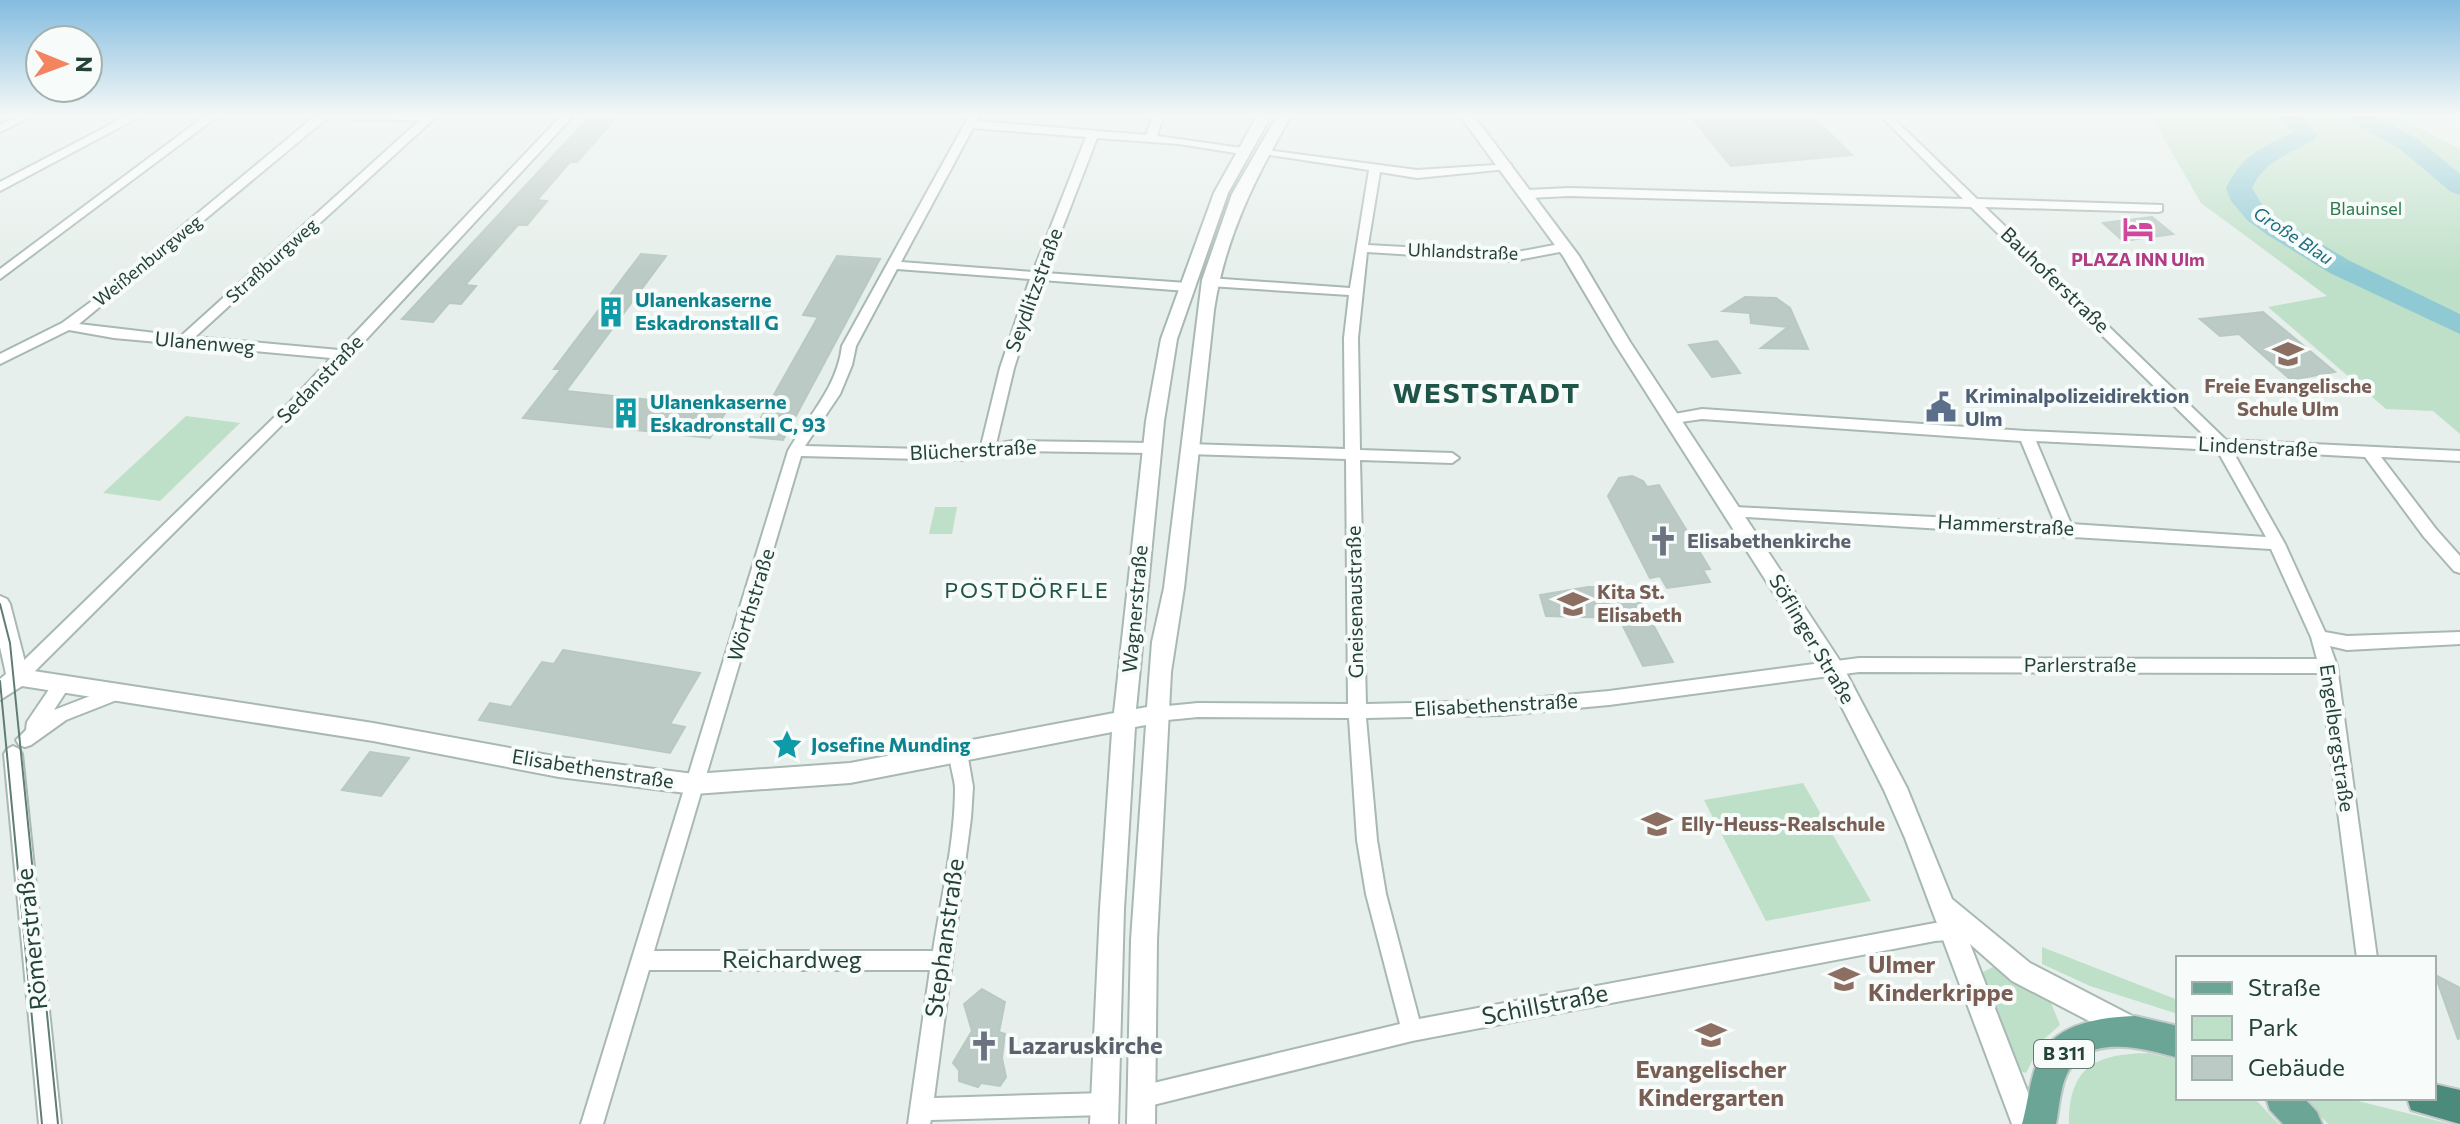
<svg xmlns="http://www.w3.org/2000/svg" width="2460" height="1124" viewBox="0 0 2460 1124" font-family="Commissioner,sans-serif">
<rect width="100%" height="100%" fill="#e6efeb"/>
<g fill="#bfe0c8">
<polygon points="2151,116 2395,116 2460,149 2460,434 2433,411 2386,409 2268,307 2327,296 2201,203"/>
<polygon points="186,416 240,423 160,501 103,493"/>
<polygon points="935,507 957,507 952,534 929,534"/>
<polygon points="1803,783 1871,901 1766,921 1704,800"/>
<polygon points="2042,947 2178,1000 2178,1014 2090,986 2042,964"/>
<polygon points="1993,967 2051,1003 2060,1025 2042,1041 2026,1073 2020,1071 1979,974"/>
<path d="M 2149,1053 L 2178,1060 L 2178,1098 L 2254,1098 L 2279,1124 L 2069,1124 C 2069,1066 2096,1054 2149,1053 Z"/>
<polygon points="2304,1098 2346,1098 2451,1124 2328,1124"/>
</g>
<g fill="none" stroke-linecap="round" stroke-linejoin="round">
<g fill="#8ec9d4" fill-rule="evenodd">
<path d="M 2276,116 L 2302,116 L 2318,135 L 2314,140 C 2288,155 2266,159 2252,188 L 2266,211 L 2350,261 L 2460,314 L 2460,334 L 2330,273 L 2269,236 L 2248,221 L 2231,201 L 2226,188 C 2245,152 2259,150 2293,132 Z"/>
<polygon points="2347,116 2376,116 2418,139 2460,174 2460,195 2451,192 2400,149 2351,121"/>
</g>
</g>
<g fill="#bbcac4" stroke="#b8c9c2" stroke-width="2">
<polygon points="590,116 618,116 577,162 570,162 537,200 547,201 527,225 518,225 465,285 476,286 461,304 449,303 433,322 402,319"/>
<polygon points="1690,116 1812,116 1852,155 1731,166"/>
<polygon points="2152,217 2173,234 2123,241 2103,223"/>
<polygon points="641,254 666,256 566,391 728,408 710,438 523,418 561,369 554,369"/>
<polygon points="837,256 880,259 783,440 750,437 818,317 803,315"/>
<polygon points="1745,297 1776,298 1790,308 1808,349 1761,348 1788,327 1751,323 1750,313 1723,311"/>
<polygon points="2263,312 2335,372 2291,380 2239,334 2220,336 2200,319"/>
<polygon points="1717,341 1723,349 1740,373 1712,377 1689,345"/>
<polygon points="1632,476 1643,481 1647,487 1659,485 1710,569 1703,570 1710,582 1667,588 1660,576 1650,578 1608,496 1619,478"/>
<polygon points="1588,587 1633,587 1673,662 1643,666 1619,618 1546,616 1540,595"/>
<polygon points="563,650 700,673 670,724 685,727 670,753 479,720 490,703 511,707 542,662 554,664"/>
<polygon points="370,752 409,758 381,796 342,790"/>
<polygon points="2435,975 2460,988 2460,1038 2458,1039"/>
<polygon points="982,989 1005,1002 999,1032 1005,1034 1002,1058 1006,1077 1000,1086 981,1083 978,1087 959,1081 959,1070 953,1063 972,1031 964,1004"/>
</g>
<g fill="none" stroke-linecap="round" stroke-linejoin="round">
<g stroke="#a8b8b2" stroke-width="4">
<g id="minor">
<polygon points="18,116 32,116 0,132 0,125"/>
<polygon points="127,116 141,116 0,191 0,182"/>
<polygon points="205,116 218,116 0,279 0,269"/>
<path d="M 315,116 L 437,116 L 195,337 L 339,350 L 561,116 L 573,116 L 349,358 L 24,682 L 12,682 L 9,677 L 12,672 L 288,404 L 331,358 L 114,338 L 69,330 L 0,364 L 0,354 L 62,323 L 96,298 ZM 326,119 L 420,120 L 181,336 L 79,324 Z"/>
<path d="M 969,116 L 979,116 L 977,121 L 1146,135 L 1153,116 L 1163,116 L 1157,136 L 1242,148 L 1248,151 L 1242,154 L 1179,144 L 1097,138 L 1045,273 L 1187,283 L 1193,287 L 1187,291 L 1042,280 L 1014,368 L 996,444 L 1012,441 L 1151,443 L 1158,448 L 1151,453 L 1012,451 L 961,460 L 801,456 L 654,951 L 933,951 C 941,899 955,841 955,789 C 955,776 946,759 952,747 L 958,745 L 964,747 L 967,752 L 973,787 L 971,818 L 934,1098 L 1105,1093 L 1113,1096 L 1116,1104 L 1113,1112 L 1105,1115 L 931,1120 L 930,1124 L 908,1124 L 930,970 L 649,970 L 603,1124 L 581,1124 L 788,451 C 808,416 837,388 842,346 ZM 973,128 L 1086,137 L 1033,272 L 901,262 ZM 897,269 L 1030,279 L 1000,368 L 981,446 L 961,450 L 805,446 L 840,394 L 852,365 L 856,346 Z"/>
<path d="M 1881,116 L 1891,116 L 1977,199 L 2162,205 L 2162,211 L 2158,212 L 1985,207 L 2226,440 L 2460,451 L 2460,461 L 2381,457 L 2436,529 L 2460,556 L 2460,573 L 2454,571 L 2424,537 L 2365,457 L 2232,450 L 2285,544 L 2325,632 L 2347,636 L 2460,632 L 2460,644 L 2347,650 L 2330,646 L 2337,666 L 2377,958 L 2357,958 L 2320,673 L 1859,672 L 1609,705 L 1501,715 L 1366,718 L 1377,840 L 1386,894 L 1419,1019 L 1935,923 L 1960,925 L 1963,932 L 1960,939 L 1935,941 L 1412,1041 L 1141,1108 L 1133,1105 L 1130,1097 L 1133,1089 L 1141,1086 L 1400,1024 L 1366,894 L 1357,840 L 1349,718 L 1198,717 L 1157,721 L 1151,719 L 1148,714 L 1151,709 L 1157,707 L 1198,703 L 1348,704 L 1346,459 L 1189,454 L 1182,449 L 1189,444 L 1345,449 L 1344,338 L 1349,295 L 1209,286 L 1203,282 L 1209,278 L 1350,288 L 1369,170 L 1263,154 L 1257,151 L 1259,149 L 1417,170 L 1511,164 L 1511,168 L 1507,169 L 1417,178 L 1380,172 L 1368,245 L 1512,253 L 1565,243 L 1571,247 L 1565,251 L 1512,261 L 1367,252 L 1358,338 L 1360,450 L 1452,453 L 1459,458 L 1452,463 L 1360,460 L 1366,704 L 1501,701 L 1609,691 L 1859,658 L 2317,659 L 2311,637 L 2271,549 L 1729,516 L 1726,512 L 1734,507 L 2055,523 L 2021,441 L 1702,419 L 1674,423 L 1667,418 L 1669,415 L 1702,409 L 2026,431 L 2208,439 L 1971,207 L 1569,196 L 1528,198 L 1522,194 L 1528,190 L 1569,188 L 1963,199 ZM 2036,441 L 2217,450 L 2266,537 L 2071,524 Z"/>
<polygon points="62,677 68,679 71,684 54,710 116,686 122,688 125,693 122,698 66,720 31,745 25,747 19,745 16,740 26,730 27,722 56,679"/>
<polygon points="13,746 19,749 22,754 61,1124 39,1124 4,754 7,749"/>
</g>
</g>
<g stroke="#a8b8b2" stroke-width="4">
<g id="tertiary">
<path d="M 1257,116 L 1271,116 L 1228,193 L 1177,339 L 1164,421 L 1136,709 L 1147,707 L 1152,642 L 1164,588 L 1202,280 L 1232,194 L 1277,116 L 1291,116 C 1255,178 1225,237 1214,310 L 1184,588 L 1171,672 L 1157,940 L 1155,1124 L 1127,1124 L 1131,940 L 1146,725 L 1135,727 L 1124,909 L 1118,1124 L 1090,1124 L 1100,909 L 1112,732 L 850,783 L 694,794 L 559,777 L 373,741 L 22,686 L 0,700 L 0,679 L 6,674 L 0,647 L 0,596 L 7,599 L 10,604 L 27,670 L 373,723 L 559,757 L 694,774 L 850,763 L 1114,713 L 1146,421 L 1161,339 L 1214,193 Z"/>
<polygon points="1460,116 1474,116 1579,256 1630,342 1840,661 1907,788 1952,899 2030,963 2140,1020 2144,1029 2140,1038 2131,1042 2122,1038 2012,981 1970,944 2040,1124 2012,1124 1905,838 1884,790 1824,672 1614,342 1563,256"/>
</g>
</g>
<g stroke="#c2cac8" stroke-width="4">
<g id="primary">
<path d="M 2135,1016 L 2178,1026 L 2178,1058 C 2145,1049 2087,1032 2067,1074 C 2060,1088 2059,1109 2056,1124 L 2022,1124 C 2028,1103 2030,1076 2040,1056 C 2057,1023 2102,1017 2135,1016 Z"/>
<polygon points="2266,1098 2304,1098 2317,1112 2322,1124 2283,1124 2270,1110"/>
</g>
</g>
<g stroke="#c2cac8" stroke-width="4">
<polygon id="trunk" points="2434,1084 2460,1090 2460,1124 2411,1110 2407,1098 2434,1098"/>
</g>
<use href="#minor" fill="#fff" fill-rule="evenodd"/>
<use href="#tertiary" fill="#fff" fill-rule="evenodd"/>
<use href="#primary" fill="#6aa596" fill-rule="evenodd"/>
<use href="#trunk" fill="#4c8a7c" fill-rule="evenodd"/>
<g stroke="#5f7d75" stroke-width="2">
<polyline points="0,604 10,643 58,1124"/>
<polyline points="0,681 42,1124"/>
</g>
</g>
<linearGradient id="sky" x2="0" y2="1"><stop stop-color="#84bce0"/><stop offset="0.42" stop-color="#f4f8f6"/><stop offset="1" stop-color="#f4f8f6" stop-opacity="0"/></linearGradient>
<rect width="2460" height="273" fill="url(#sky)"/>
<defs>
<g id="hotel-bare" transform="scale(2.4)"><path d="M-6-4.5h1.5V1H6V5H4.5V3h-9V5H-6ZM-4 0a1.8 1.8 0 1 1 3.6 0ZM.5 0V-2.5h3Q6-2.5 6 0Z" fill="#d1479c" stroke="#f7fbf9" stroke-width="2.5" paint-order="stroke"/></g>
<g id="building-bare" transform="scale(2.4)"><path d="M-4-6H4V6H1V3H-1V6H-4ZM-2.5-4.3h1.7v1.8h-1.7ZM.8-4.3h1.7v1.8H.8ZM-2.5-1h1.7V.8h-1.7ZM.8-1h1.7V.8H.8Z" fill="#0f9aa8" stroke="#f7fbf9" stroke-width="2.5" paint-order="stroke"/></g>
<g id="school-bare" transform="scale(2.4)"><path d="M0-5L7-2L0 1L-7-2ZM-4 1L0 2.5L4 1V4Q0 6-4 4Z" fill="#8d6e63" stroke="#f7fbf9" stroke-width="2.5" paint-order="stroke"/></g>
<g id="civic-bare" transform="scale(2.4)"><path d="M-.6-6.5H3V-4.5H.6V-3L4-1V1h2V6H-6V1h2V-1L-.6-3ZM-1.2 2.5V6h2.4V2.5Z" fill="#5c6f8a" stroke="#f7fbf9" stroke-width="2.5" paint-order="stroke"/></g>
<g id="church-bare" transform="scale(2.4)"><path d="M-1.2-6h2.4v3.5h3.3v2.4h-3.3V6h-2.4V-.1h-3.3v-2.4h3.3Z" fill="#6b7280" stroke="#f7fbf9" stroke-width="2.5" paint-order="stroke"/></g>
<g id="sight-bare" transform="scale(2.4)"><path d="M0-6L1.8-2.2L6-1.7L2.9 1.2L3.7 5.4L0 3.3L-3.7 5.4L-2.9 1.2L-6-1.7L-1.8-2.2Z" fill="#0f9aa8" stroke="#f7fbf9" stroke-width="2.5" paint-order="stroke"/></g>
</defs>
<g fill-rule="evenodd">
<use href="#hotel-bare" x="2138" y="229"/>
<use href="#building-bare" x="611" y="312"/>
<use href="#school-bare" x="2288" y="354"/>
<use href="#civic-bare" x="1941" y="407"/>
<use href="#building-bare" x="626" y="413"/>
<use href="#church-bare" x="1663" y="541"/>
<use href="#school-bare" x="1573" y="604"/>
<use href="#sight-bare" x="787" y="745"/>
<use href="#school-bare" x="1657" y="824"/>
<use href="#school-bare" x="1844" y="979"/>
<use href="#school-bare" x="1711" y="1035"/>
<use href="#church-bare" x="984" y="1046"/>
</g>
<g text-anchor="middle" stroke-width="8" stroke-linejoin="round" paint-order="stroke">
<g font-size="18" fill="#2d7a4b" stroke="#f7fbf9">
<text x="2366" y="215">Blauinsel</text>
</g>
<g font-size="18" font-style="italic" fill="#1c6f80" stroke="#f7fbf9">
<text transform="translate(2293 236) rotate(33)" y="6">Große Blau</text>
</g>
<g font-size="18" fill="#24423a" stroke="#f7fbf9">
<text transform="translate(1463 252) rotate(2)" y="6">Uhlandstraße</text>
<text transform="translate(148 261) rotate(-39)" y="6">Weißenburgweg</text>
<text transform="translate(272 261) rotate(-42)" y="6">Straßburgweg</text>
</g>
<g font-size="18" font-weight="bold" fill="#b23c85" stroke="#f7fbf9">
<text x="2138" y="266">PLAZA INN Ulm</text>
</g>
<rect fill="#f7fbf9" stroke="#637a73" stroke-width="2" x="2034" y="1040" width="60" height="28" rx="6"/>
<g font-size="18" font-weight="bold" fill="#24423a">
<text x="2064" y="1060">B 311</text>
</g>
<g font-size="20" fill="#24423a" stroke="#f7fbf9">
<text transform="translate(2055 280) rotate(44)" y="7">Bauhoferstraße</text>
<text transform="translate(1034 290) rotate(-70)" y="7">Seydlitzstraße</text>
<text transform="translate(205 343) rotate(5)" y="7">Ulanenweg</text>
<text transform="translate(320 379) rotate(-46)" y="7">Sedanstraße</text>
<text transform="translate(2258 447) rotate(3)" y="7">Lindenstraße</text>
<text transform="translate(973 450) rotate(-3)" y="7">Blücherstraße</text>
<text transform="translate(2006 525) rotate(3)" y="7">Hammerstraße</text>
<text transform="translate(1355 602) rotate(-91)" y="7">Gneisenaustraße</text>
<text transform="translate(751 605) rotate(-73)" y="7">Wörthstraße</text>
<text transform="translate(1135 609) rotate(-85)" y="7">Wagnerstraße</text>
<text transform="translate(1812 639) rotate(59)" y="7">Söflinger Straße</text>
<text x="2080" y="672">Parlerstraße</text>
<text transform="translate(1496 705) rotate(-3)" y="7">Elisabethenstraße</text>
<text transform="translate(2337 738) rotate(82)" y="7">Engelbergstraße</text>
<text transform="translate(593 769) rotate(9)" y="7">Elisabethenstraße</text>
</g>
<g font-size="20" font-weight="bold" fill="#0d838f" stroke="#f7fbf9" text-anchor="start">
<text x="635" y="307">Ulanenkaserne<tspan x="635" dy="23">Eskadronstall G</tspan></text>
<text x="650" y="409">Ulanenkaserne<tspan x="650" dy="23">Eskadronstall C, 93</tspan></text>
<text x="811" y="752">Josefine Munding</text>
</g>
<g font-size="20" font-weight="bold" fill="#785e54" stroke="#f7fbf9" text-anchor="start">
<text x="2288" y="393" text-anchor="middle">Freie Evangelische<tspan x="2288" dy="23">Schule Ulm</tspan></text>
<text x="1597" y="599">Kita St.<tspan x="1597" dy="23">Elisabeth</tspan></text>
<text x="1681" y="831">Elly-Heuss-Realschule</text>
</g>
<g font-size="20" font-weight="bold" fill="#4e5e75" stroke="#f7fbf9" text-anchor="start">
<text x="1965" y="403">Kriminalpolizeidirektion<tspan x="1965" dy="23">Ulm</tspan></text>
</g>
<g font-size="20" font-weight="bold" fill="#5b616d" stroke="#f7fbf9" text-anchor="start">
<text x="1687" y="548">Elisabethenkirche</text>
</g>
<g font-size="22" letter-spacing="2" fill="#1f5548" stroke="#f7fbf9">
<text x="1027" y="598">POSTDÖRFLE</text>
</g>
<g font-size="24" fill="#24423a" stroke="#f7fbf9">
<text transform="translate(945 938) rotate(-82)" y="8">Stephanstraße</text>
<text transform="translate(32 939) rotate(-96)" y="8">Römerstraße</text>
<text x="792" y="968">Reichardweg</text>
<text transform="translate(1545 1005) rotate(-11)" y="8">Schillstraße</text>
</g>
<g font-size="24" font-weight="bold" fill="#785e54" stroke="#f7fbf9" text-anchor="start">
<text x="1868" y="973">Ulmer<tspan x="1868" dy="28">Kinderkrippe</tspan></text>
<text x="1711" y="1078" text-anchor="middle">Evangelischer<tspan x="1711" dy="28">Kindergarten</tspan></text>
</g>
<g font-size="24" font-weight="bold" fill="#5b616d" stroke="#f7fbf9" text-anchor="start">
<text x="1008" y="1054">Lazaruskirche</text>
</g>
<g font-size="28" font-weight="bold" letter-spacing="2" fill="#1f5548" stroke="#f7fbf9">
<text x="1487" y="403">WESTSTADT</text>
</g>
</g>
<rect x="2176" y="956" width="260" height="144" fill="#f7fbf9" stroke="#a3b1ad" stroke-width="2"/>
<rect x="2192" y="982" width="40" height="12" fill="#6aa596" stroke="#a3b1ad" stroke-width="2"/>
<text x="2248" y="996" font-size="24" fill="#24423a">Straße</text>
<rect x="2192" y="1016" width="40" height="24" fill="#bfe0c8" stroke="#a3b1ad" stroke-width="2"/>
<text x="2248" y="1036" font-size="24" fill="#24423a">Park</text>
<rect x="2192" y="1056" width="40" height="24" fill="#bbcac4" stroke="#a3b1ad" stroke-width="2"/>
<text x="2248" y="1076" font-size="24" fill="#24423a">Gebäude</text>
<g transform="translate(64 64) rotate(91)"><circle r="38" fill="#f7fbf9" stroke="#a3b1ad" stroke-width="2"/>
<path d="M0-6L14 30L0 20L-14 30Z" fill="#f4845f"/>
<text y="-12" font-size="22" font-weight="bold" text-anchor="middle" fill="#24423a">N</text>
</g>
</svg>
